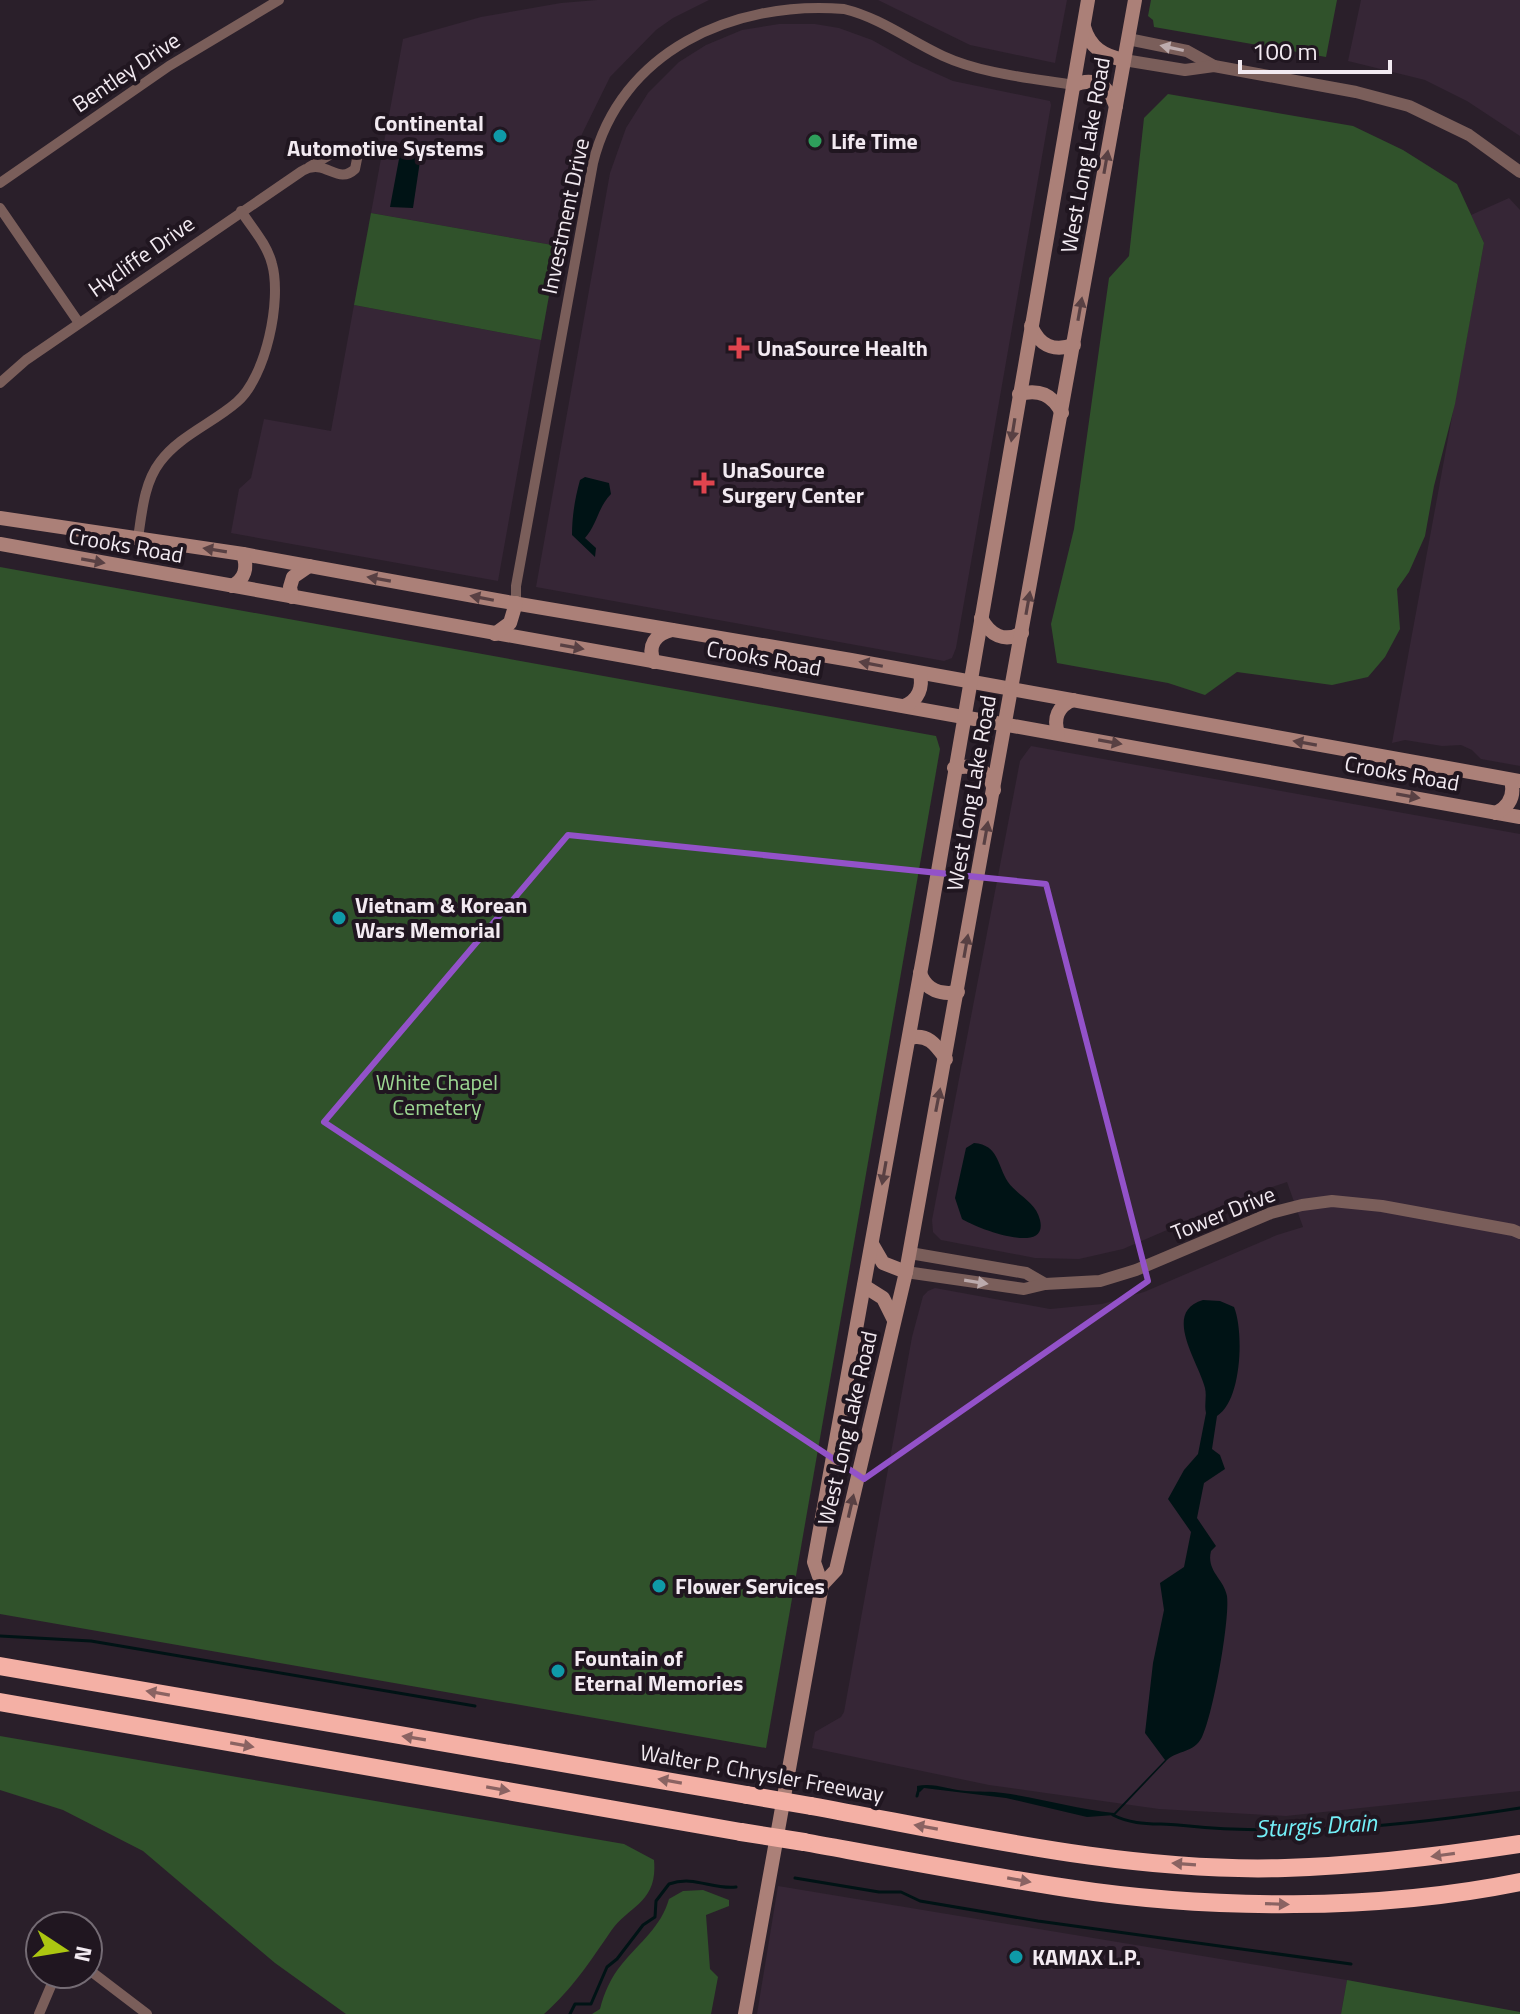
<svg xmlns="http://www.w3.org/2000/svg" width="1520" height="2014" viewBox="0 0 1520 2014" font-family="'Titillium Web',sans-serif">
<rect width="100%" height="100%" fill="#2a1f2a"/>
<g fill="#362636">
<polygon points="597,0 709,0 673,18 656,30 610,77 582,134 558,246 371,213 403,39 481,17 561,3"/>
<polygon points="878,0 1067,0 1055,63 970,45"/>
<polygon points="1361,0 1520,0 1520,136 1467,101 1425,80 1348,61"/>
<polygon points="779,24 815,24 839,28 872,40 913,63 953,81 1050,101 1051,105 956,648 952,658 944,661 536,587 610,173 626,128 648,93 679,62 706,45 742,30"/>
<polygon points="1509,198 1520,210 1520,766 1481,759 1472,750 1461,745 1442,746 1405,740 1392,743 1484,243 1471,215"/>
<polygon points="354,305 541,340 498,581 231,533 239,489 251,478 264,419 331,431"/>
<polygon points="1031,746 1520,834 1520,1791 1286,1816 1159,1809 989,1785 812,1748 815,1732 841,1717 844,1712 912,1337 923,1296 928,1291 935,1288 1050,1309 1102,1304 1144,1292 1277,1235 1303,1227 1287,1182 1248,1195 1123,1249 1079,1259 1035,1258 941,1240 933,1232 932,1220 1020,761"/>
<polygon points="778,1886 1347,1980 1341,2014 757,2014"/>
</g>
<g fill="#30522b">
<polygon points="1151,0 1337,0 1326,57 1154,27 1153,20 1148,16"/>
<polygon points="1168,94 1353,126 1403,150 1457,184 1484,243 1455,404 1434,486 1425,536 1409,572 1397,589 1400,629 1385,657 1368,677 1332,685 1237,672 1205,695 1168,683 1057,663 1051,624 1074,529 1109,278 1129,256 1144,118"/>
<polygon points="371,213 558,246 541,340 354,305"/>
<polygon points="0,567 936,736 940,749 766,1748 0,1614"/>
<path d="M 0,1736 L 624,1844 L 654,1860 C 658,1903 629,1905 611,1931 C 589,1963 573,1988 544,2014 L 346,2014 L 275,1963 L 143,1851 L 63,1810 L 0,1790 Z"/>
<path d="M 703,1890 L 729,1900 L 729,1906 L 706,1915 L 710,1969 L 718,1977 L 711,2014 L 592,2014 L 600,2009 C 604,1993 611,1977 622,1964 C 640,1942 661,1927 669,1899 L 683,1891 Z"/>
<polygon points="1347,1980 1520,2012 1520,2014 1341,2014"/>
</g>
<g fill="#001315">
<polygon points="416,140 420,161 413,208 390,207 402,143"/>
<path d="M 585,477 L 609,483 L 611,494 C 598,507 597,525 585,538 L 596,548 L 595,557 L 572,535 C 572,516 575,498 580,480 Z"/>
<path d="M 974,1143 C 999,1145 997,1165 1008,1182 C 1018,1196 1036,1202 1040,1220 C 1049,1257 974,1227 962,1219 L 955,1198 L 966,1148 Z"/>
<path d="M 1203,1300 L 1220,1301 L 1234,1307 C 1244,1331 1242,1401 1217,1416 L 1212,1449 L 1220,1455 L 1225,1469 L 1204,1483 L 1197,1518 L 1216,1546 L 1211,1551 C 1206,1571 1224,1579 1227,1596 C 1230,1620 1213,1715 1202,1737 C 1194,1753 1178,1750 1167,1760 L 1115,1815 L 1087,1817 L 1006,1798 L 924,1788 L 920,1792 L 917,1791 L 917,1786 C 933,1782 950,1790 966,1791 C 979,1792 991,1791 1003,1793 C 1041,1798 1076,1809 1114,1813 L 1165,1760 L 1145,1733 L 1153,1663 L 1164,1610 L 1160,1583 L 1184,1567 L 1191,1532 L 1168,1499 L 1184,1470 L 1198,1454 L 1206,1413 C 1204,1405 1207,1397 1205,1388 C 1198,1361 1162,1312 1203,1300 Z"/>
</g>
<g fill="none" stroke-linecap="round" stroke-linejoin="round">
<g stroke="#001315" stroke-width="3">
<polyline points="0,1636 91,1641 475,1706"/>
<polyline points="917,1796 918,1792"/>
<path d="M 1113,1815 C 1134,1826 1156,1823 1178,1825 C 1291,1837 1406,1826 1520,1808"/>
<polyline points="795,1878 879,1892 901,1892 920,1901 1038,1921 1351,1964"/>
<path d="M 570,2014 L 575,2004 L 591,2004 L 607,1967 L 617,1959 L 643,1925 L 655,1917 L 656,1901 L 669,1884 C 695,1875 712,1890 736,1887"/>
</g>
<g stroke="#7a5e5a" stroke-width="10">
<polyline points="0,183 169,66 279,0"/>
<polyline points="0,208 79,323"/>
<path d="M 0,383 L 26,360 L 302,171 C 326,157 337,186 355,169 L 357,159 L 352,151 L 342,148 L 309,167"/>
<path d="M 138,538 C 142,512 144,483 160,462 C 179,436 213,423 237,402 C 266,377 282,300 272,264 C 267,244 252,228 241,211"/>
<path d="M 516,603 L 516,586 L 593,163 C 620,52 732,0 844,9 C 881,18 910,41 943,56 C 982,74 1031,78 1074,85"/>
<polyline points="88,1969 147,2014"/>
<polyline points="39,2014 56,1974"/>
</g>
<g stroke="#7a5e5a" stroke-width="12">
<polyline points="1128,39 1187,51 1214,66 1356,92 1409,106 1469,135 1520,172"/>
<polyline points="1124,60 1185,70 1214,66"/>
<polyline points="910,1253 1026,1273 1045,1284"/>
<polyline points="906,1272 1024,1289 1045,1284 1100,1281 1136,1270 1271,1213 1302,1205 1332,1201 1382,1206 1513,1230 1520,1233"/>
</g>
<g stroke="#ab8078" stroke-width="14">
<path d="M 1084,27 C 1090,48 1104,56 1124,60"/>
<path d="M 1074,85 C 1095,76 1108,86 1116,106"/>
<path d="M 1031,326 C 1040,346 1053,352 1074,345"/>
<path d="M 1019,394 C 1039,389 1052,394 1062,413"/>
<polyline points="0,518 243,554 496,600 851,660 1520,781"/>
<polyline points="0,544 1520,817"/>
<path d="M 232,586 C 245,579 248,568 243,554"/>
<polyline points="292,597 290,587 293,577 309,566"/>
<path d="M 981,618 C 990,635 1004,643 1022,633"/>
<polyline points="495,634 510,623 516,603"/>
<path d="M 654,662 C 647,646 655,634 672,630"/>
<path d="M 904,706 C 919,700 923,687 920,673"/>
<path d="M 1058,733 C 1053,718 1058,706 1073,700"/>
<path d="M 954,768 C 974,764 989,769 994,790"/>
<path d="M 1496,813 C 1510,806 1515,795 1511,780"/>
<path d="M 920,973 C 926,991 941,995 958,992"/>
<path d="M 909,1038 C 928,1033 936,1045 946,1059"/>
<polyline points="872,1244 883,1263 906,1272"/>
<polyline points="864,1286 883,1298 894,1320"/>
<polyline points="822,1585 836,1570 906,1272 1135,0"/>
<polyline points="745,2014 822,1585 814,1562 926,941 1088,0"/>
</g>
<g stroke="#f4b0a5" stroke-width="18">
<polyline points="0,1666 747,1795"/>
<polyline points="0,1702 741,1832"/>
<path d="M 811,1806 C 965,1834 1128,1873 1285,1868 C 1364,1866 1442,1856 1520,1844"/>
<path d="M 804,1842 C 891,1858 979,1875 1067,1888 C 1209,1910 1379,1911 1520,1882"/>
</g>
<g stroke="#f4b0a5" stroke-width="18">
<polyline points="747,1795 811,1806"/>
<polyline points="741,1832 804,1842"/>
</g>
</g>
<defs><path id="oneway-solid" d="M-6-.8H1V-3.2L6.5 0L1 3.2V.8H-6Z" transform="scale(2)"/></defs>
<g fill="#bcabad">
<use href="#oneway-solid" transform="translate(1172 48) rotate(-168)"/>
<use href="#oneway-solid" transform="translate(976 1282) rotate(9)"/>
</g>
<g fill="#584043">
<use href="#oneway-solid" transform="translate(1106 162) rotate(-80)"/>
<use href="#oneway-solid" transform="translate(1080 309) rotate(-80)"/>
<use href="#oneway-solid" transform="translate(1013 430) rotate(99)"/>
<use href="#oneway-solid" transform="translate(215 550) rotate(-171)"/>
<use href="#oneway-solid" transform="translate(93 561) rotate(10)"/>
<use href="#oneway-solid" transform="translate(379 579) rotate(-170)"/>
<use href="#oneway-solid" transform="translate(482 598) rotate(-169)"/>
<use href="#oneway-solid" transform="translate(1028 603) rotate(-80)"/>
<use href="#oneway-solid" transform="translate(572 647) rotate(10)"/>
<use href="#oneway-solid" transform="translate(871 664) rotate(-169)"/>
<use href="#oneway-solid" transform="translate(1110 742) rotate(10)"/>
<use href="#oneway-solid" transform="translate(1305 743) rotate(-170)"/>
<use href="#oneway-solid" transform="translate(1408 796) rotate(10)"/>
<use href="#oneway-solid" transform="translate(986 833) rotate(-80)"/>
<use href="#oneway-solid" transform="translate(966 946) rotate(-80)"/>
<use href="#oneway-solid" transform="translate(938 1100) rotate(-79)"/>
<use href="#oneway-solid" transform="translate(884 1173) rotate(100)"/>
<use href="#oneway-solid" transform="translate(851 1506) rotate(-77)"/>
</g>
<g fill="#8a6362">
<use href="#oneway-solid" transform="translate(158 1693) rotate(-170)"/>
<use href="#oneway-solid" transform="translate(414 1738) rotate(-171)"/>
<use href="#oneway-solid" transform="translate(242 1745) rotate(10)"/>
<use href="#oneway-solid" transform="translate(670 1781) rotate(-170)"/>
<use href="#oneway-solid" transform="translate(498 1789) rotate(10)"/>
<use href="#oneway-solid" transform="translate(926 1827) rotate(-170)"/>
<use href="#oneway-solid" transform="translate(1443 1855) rotate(172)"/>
<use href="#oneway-solid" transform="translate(1184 1864) rotate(-176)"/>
<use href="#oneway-solid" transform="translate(1019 1880) rotate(10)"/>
<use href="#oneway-solid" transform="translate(1277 1904) rotate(2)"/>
</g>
<path fill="none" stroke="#9352c9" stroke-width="6" stroke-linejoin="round" d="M 568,835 L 1046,884 L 1148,1281 L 864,1479 L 324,1122 Z"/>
<g fill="#0f9aa8" stroke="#201620" stroke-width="3">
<circle cx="500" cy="136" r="8"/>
<circle cx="339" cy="918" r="8"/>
<circle cx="659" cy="1586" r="8"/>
<circle cx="558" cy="1671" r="8"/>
<circle cx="1016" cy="1957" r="8"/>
</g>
<circle fill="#2e9e5b" stroke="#201620" stroke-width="3" cx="815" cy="141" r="8"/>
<g fill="#e0444e" stroke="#201620" stroke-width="3">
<path d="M735 336h8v8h8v8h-8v8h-8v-8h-8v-8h8z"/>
<path d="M700 471h8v8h8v8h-8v8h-8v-8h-8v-8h8z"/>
</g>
<g text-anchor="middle" stroke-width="8" stroke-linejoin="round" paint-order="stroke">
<g font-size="22" fill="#f2eaf1" stroke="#201620">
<text transform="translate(126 72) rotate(-34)" y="8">Bentley Drive</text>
<text transform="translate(1085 155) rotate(-80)" y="8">West Long Lake Road</text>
<text transform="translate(565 216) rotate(-78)" y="8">Investment Drive</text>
<text transform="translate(141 256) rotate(-35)" y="8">Hycliffe Drive</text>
<text transform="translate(126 545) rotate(10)" y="8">Crooks Road</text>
<text transform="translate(764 658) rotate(10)" y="8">Crooks Road</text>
<text transform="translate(1402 773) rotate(10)" y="8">Crooks Road</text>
<text transform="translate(971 793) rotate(-80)" y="8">West Long Lake Road</text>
<text transform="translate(1223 1213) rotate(-22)" y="8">Tower Drive</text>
<text transform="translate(847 1428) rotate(-77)" y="8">West Long Lake Road</text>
<text transform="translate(762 1773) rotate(10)" y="8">Walter P. Chrysler Freeway</text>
</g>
<g font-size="22" font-weight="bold" fill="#f2eaf1" stroke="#201620" text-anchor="start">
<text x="484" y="131" text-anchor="end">Continental<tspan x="484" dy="25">Automotive Systems</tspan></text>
<text x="831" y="149">Life Time</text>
<text x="757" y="356">UnaSource Health</text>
<text x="722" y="478">UnaSource<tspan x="722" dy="25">Surgery Center</tspan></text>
<text x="355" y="913">Vietnam &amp; Korean<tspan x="355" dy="25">Wars Memorial</tspan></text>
<text x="675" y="1594">Flower Services</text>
<text x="574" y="1666">Fountain of<tspan x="574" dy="25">Eternal Memories</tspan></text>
<text x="1032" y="1965">KAMAX L.P.</text>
</g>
<g font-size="22" fill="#9cd792" stroke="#201620">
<text x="437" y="1090">White Chapel<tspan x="437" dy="25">Cemetery</tspan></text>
</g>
<g font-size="24" font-style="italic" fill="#73f0f8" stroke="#201620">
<text transform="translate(1316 1826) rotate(-3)" y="8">Sturgis Drain</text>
</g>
</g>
<g transform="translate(64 1950) rotate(102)"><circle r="38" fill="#201620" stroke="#746b74" stroke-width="2"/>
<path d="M0-6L14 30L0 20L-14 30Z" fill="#acc611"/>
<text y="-12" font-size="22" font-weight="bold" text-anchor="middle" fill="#f2eaf1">N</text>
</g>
<path d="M1240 60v12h150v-12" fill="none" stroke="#f2eaf1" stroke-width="4"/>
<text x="1252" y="60" font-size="24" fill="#f2eaf1" stroke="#201620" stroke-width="6" paint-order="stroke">100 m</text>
</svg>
